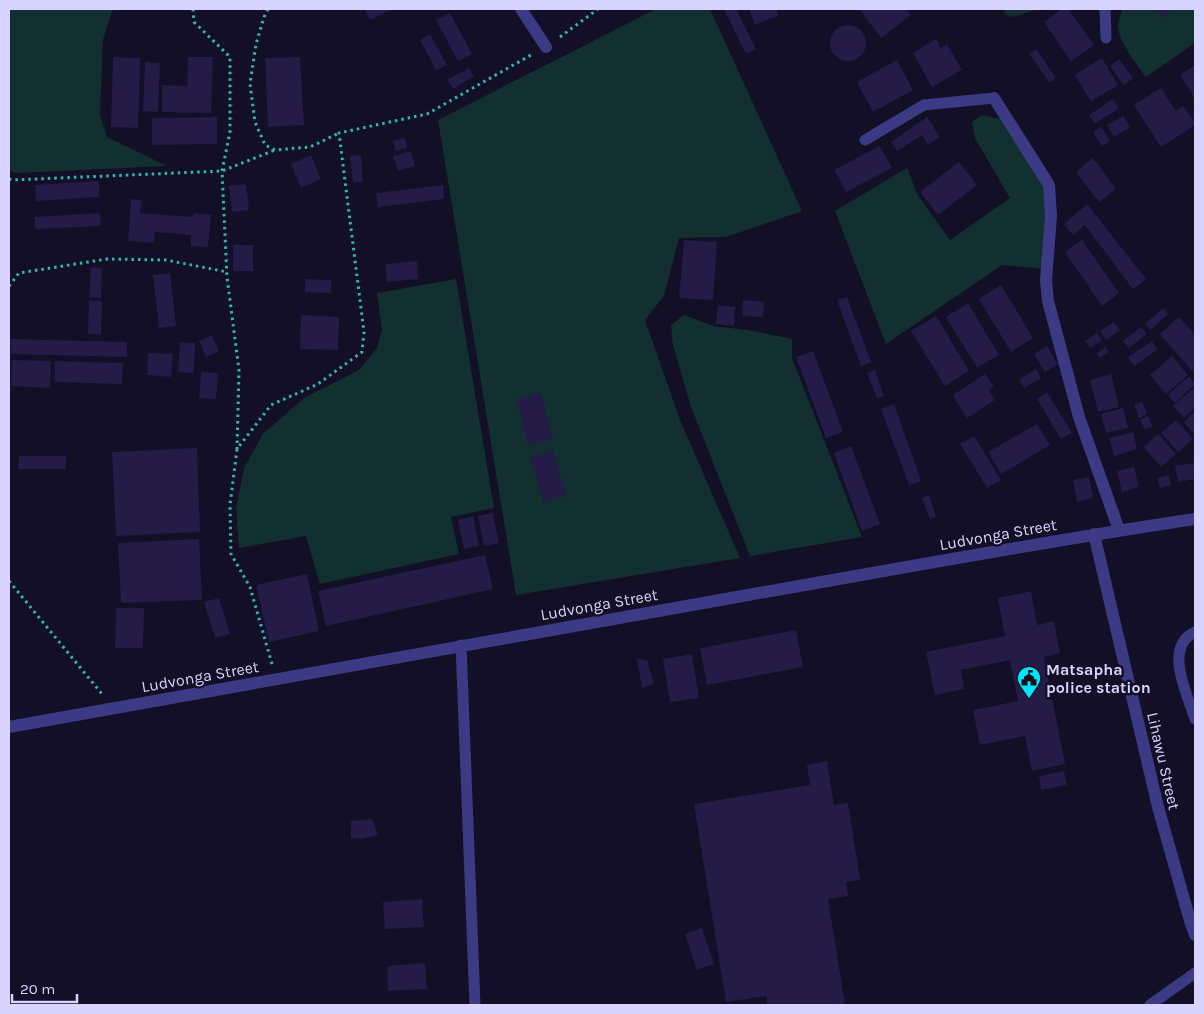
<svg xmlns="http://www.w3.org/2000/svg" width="1204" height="1014" viewBox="0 0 1204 1014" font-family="Karla,sans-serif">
<rect width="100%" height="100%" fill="#130f26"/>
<g fill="#12302f">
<polygon points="9,9 116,9 112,11 103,40 100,115 107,137 167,166 16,173 9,170"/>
<polygon points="656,9 710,9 802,211 726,237 679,238 664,296 645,320 680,420 740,558 516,595 438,120"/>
<polygon points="1004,9 1038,9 1013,17 1005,14"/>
<path d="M 1122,9 L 1195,9 L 1195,43 L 1146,77 C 1137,65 1117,40 1118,24 C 1119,19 1121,14 1122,9 Z"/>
<polygon points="982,115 999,119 1010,129 1046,189 1044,269 1002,265 886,344 835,211 907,168 917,194 950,240 1010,198 975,138 972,122"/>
<polygon points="456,279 494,508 451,517 459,554 320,584 306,536 239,548 236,509 244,468 263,434 304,398 359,370 377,348 382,330 377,293"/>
<polygon points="684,315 713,326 748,330 792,339 792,358 862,537 750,556 691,407 673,345 671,325"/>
</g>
<g fill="#241b47">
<polygon points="364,9 393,9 370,20"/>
<polygon points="724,9 736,9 756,49 746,54"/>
<polygon points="749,9 776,9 779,15 755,25"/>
<polygon points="859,9 906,9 911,15 881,38"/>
<polygon points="1062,9 1068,9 1094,45 1071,61 1044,22"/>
<polygon points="1157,9 1167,9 1170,13 1163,18"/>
<polygon points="450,13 472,54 458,61 436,20"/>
<circle cx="848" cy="43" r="18"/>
<polygon points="430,34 447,65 436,70 420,40"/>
<polygon points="936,39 941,48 947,44 962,70 932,87 913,53"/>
<polygon points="1036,49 1056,78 1050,83 1029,54"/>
<polygon points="113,57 140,58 138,128 111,127"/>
<polygon points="188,57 213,57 211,113 162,112 162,85 187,86"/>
<polygon points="300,57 304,125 268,127 265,58"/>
<polygon points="1102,58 1118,85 1091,101 1075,75"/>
<polygon points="1119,59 1133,78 1124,85 1110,66"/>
<polygon points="897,60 913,90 873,112 857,82"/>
<polygon points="145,62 160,63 158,112 143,111"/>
<polygon points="1195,65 1195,99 1180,75"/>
<polygon points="469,68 474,76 453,89 447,80"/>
<polygon points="1161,88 1176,111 1184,106 1195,123 1195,125 1161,147 1134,105"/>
<polygon points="1113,99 1119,108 1095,124 1089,115"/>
<polygon points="1123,116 1130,127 1114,137 1107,125"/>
<polygon points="217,117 217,144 152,145 152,118"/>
<polygon points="927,117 940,137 928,145 922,135 897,151 891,142"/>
<polygon points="1101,127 1110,141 1102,146 1093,132"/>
<polygon points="405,138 407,148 396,151 393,141"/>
<polygon points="880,146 892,168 846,192 834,170"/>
<polygon points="411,151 415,166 398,171 393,156"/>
<polygon points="311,155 321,179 301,188 291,164"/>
<polygon points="361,155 363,182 353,183 350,156"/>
<polygon points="1093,158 1116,189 1099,202 1076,172"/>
<polygon points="959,162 977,185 938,215 920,192"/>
<polygon points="99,181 99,197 36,201 35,185"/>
<polygon points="246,184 249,210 232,212 229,186"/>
<polygon points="443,185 444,199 378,207 376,193"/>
<polygon points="131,199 142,200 140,213 193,217 193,213 211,215 208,247 191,246 191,235 155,232 154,243 128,241"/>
<polygon points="1087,204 1146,279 1133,289 1085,225 1073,235 1064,224"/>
<polygon points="100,213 101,226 35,229 35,217"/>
<polygon points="684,240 717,242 713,300 679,298"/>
<polygon points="1082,240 1119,293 1102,306 1065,252"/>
<rect x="233" y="245" width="20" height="26"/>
<polygon points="417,261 418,279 387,282 385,264"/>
<polygon points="91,267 102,268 101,298 89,297"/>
<polygon points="170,273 176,326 159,328 153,275"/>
<polygon points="305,279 331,280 331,293 305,292"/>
<polygon points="1001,285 1033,338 1011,352 979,299"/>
<polygon points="847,297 871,362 861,366 837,300"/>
<polygon points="89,300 102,301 101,334 88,334"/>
<polygon points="743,300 764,302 763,317 742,316"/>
<polygon points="968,303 999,355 977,368 946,317"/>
<polygon points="718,305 735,307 734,326 716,324"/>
<polygon points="1163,308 1168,314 1150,330 1145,324"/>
<polygon points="301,315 339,317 338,350 300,349"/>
<polygon points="936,316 969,371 945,386 911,331"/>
<polygon points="1179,317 1195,335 1195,374 1160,334"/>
<polygon points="1114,322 1120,330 1106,340 1100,331"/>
<polygon points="1141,327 1147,334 1129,348 1123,341"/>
<polygon points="1097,333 1102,340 1090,348 1085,341"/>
<polygon points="212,335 219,351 206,357 199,341"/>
<polygon points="11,339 127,342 127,357 11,354"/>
<polygon points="1152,341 1157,350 1134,366 1128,357"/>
<polygon points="180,342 195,343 194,373 178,372"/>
<polygon points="1047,346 1058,364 1045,372 1034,354"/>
<polygon points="1105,347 1109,352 1100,358 1097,353"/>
<polygon points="813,351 843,432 826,438 796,357"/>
<polygon points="148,353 173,354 171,377 147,375"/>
<polygon points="1172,356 1188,375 1166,394 1150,375"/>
<polygon points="12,360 51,361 50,388 11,386"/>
<polygon points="55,361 123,363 122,384 55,382"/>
<polygon points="1036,369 1041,378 1024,388 1019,380"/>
<polygon points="875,370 884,396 877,398 867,373"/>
<polygon points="201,372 218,373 216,399 199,398"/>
<polygon points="985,374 994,387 989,390 995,400 967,418 953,395"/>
<polygon points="1111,374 1119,407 1098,412 1090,380"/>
<polygon points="1189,376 1195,384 1175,403 1168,395"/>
<polygon points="1195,387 1195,407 1184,418 1173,406"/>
<polygon points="1047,392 1072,433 1061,439 1037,399"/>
<polygon points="541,393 553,439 528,446 516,399"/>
<polygon points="1142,401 1147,414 1139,418 1134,405"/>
<polygon points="894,404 921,481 909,485 881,409"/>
<polygon points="1123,408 1128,428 1106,433 1101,414"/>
<polygon points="1195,411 1195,435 1184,422"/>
<polygon points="1148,416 1153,426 1145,430 1140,420"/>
<polygon points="1176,420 1193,439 1178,452 1161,433"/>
<polygon points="1037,424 1050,445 1001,474 988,452"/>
<polygon points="1133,432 1137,449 1114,456 1109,438"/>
<polygon points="1158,434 1176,454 1161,467 1144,447"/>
<polygon points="974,436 1001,480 987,488 960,444"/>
<polygon points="851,446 880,524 862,531 834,453"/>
<polygon points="197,448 200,532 116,536 112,452"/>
<polygon points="553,450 566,495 543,502 530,457"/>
<polygon points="19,456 66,456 66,469 18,469"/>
<polygon points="1195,463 1195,479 1178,482 1175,466"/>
<polygon points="1134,467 1139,487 1122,492 1117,471"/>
<polygon points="1169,475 1171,485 1160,488 1157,478"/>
<polygon points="1089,477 1093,498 1077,502 1073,480"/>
<polygon points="929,495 936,517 930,519 922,498"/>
<polygon points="493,513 499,543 484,546 478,516"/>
<polygon points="473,516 479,546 464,549 458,520"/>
<polygon points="199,539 202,600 121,603 118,543"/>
<polygon points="485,555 493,589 326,626 318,591"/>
<polygon points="307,574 319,631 269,642 256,585"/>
<polygon points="1031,591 1037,625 1054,621 1060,653 1044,657 1065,764 1032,771 1025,736 980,745 973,710 1018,701 1010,660 961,670 964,689 935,695 926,652 1005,636 998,598"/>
<polygon points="219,598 230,634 215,638 204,602"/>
<polygon points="116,608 144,608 143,648 115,648"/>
<polygon points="796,630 803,667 707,685 700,648"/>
<polygon points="692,654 699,698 670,702 663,659"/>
<polygon points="637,659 647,660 654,684 642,688"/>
<polygon points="827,761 834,805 848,803 860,880 846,882 848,896 828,899 845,1005 767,1005 766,996 726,1002 694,804 810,785 807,765"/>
<polygon points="1064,771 1067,785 1041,790 1039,776"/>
<polygon points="372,819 378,835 362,839 351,838 351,821"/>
<polygon points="422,899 424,927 385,929 383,902"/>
<polygon points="702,928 714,964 697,970 685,934"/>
<polygon points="425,963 427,989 388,991 387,966"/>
</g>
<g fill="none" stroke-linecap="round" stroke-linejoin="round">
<g stroke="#2fb8b0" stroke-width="3" stroke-dasharray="2.5 4" stroke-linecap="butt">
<polyline points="193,9 194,22 230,57 230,132 222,171 227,277 239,370 237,449"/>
<polyline points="268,9 264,17 256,44 250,84 255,122 265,145 275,150 310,147 339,133"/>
<polyline points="560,37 598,9"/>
<polyline points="9,179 12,180 222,171 275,150"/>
<polyline points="9,286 19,273 107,259 166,260 227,272"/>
<polyline points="9,581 102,694"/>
<polyline points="272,664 250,587 231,554 230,505 237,449 271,405 318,384 362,352 364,332 339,133 427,114 531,55"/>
</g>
<g stroke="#3d3a85" stroke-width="11">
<polyline points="1105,9 1106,38"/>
<polyline points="865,140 924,105 994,98"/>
<path d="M 1195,632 C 1163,647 1187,693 1195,719"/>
<polyline points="461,645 475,1005"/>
<polyline points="1150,1005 1195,973"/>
</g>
<g stroke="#3d3a85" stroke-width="12">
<polyline points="521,9 546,47"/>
<polyline points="994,98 1049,185 1051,216 1046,280 1048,301 1079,417 1119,530"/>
<polyline points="1094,534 1158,807 1191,924 1195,935"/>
</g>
<path stroke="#3d3a85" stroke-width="12" d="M 9,727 C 255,683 501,638 748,595 C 897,569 1046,541 1195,519"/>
</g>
<defs>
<g id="civic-pin" transform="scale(1.25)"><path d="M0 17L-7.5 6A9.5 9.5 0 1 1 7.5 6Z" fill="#00e5ff" stroke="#130f26"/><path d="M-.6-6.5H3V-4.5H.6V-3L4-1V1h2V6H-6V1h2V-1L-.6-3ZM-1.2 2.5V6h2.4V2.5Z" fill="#111"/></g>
</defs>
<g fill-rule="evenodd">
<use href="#civic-pin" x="1029" y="678"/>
</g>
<g text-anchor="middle" stroke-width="5" stroke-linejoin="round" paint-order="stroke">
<g font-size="16" fill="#d9d4ff" stroke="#130f26">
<text transform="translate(998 534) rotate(-10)" y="6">Ludvonga Street</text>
<text transform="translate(599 604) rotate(-10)" y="6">Ludvonga Street</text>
<text transform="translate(200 676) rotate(-10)" y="6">Ludvonga Street</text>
<text transform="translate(1164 761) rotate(77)" y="6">Lihawu Street</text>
</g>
<g font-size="16" font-weight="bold" fill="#d9d4ff" stroke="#130f26" text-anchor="start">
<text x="1046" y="675">Matsapha<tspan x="1046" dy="18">police station</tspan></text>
</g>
</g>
<rect width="1204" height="1014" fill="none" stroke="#d9d4ff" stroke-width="20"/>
<path d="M12 994v8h65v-8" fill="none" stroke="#d9d4ff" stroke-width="2.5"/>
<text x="20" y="994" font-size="15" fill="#d9d4ff" stroke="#130f26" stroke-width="4" paint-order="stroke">20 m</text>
</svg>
